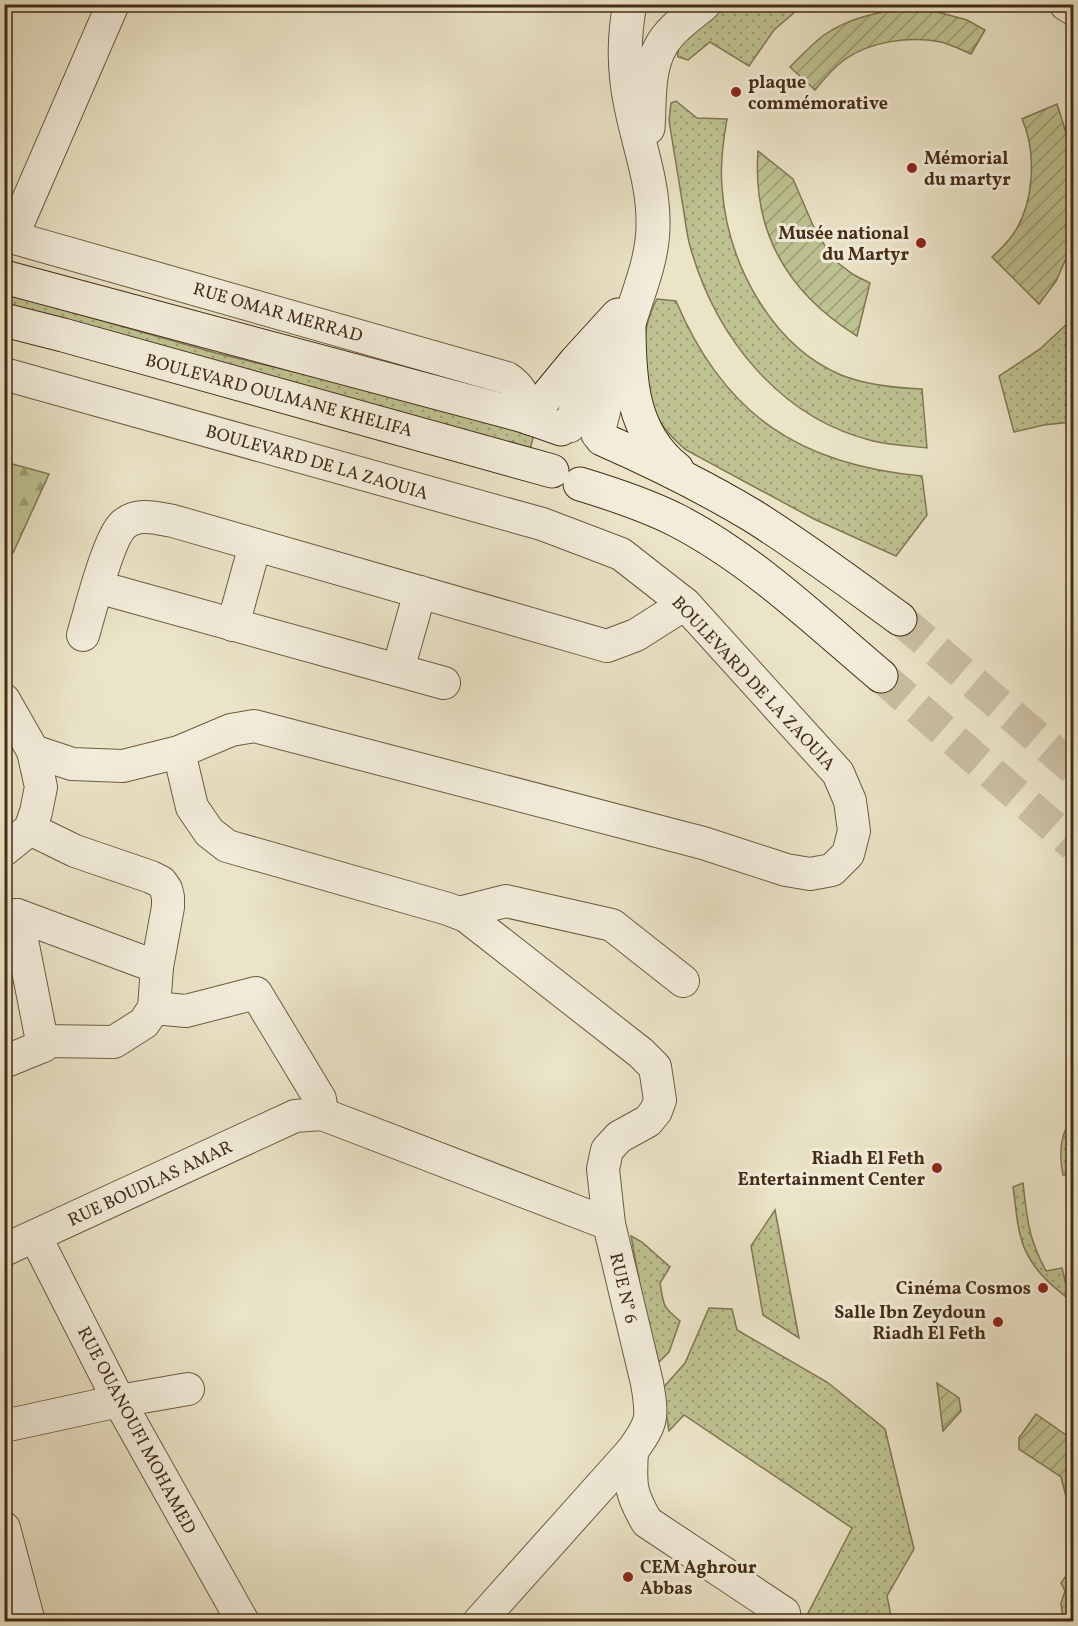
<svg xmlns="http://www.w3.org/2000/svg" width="1078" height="1626" viewBox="0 0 1078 1626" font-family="Vollkorn,serif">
<defs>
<pattern id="grass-dots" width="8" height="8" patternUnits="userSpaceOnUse" patternTransform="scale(1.5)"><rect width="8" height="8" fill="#bec291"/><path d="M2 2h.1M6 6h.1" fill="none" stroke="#9c9e75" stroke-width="1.8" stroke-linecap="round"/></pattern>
<pattern id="forest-firs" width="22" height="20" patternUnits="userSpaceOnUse" patternTransform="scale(1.5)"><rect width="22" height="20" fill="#bec291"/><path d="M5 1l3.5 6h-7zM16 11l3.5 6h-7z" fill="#9c9e75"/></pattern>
<pattern id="garden-furrows" width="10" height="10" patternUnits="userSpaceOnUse" patternTransform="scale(1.5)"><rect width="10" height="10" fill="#bec291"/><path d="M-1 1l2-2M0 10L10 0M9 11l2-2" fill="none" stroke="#9c9e75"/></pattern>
</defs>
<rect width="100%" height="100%" fill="#ebe4c7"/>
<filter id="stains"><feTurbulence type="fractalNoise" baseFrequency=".00333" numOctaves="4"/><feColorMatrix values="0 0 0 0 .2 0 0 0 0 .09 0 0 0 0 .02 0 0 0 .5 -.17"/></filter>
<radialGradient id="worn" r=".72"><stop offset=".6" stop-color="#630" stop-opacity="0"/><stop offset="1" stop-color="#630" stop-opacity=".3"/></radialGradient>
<g fill="url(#grass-dots)" stroke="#827752" stroke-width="1.5">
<path d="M 730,5 L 803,5 L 774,30 L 749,66 L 710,42 L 688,60 L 678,57 C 674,37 715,15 730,5 Z"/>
<path d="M 676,101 L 697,118 L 727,119 C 723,141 720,165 722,187 C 727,261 770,345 841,375 C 866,385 895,388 922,389 L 927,448 C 909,446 891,445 873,441 C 779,418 715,336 690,246 C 686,232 685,216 682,201 C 678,174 673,147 669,120 L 671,103 Z"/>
<polygon points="4,293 216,353 535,430 530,450 5,309"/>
<path d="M 657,299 L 676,301 C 724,415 800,465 922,476 L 927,515 L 896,556 L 814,519 L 686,450 C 675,440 665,431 658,418 C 640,383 638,334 657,299 Z"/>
<polygon points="1068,323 1073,328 1073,420 1071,422 1044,425 1014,432 999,376 1040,349"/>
<path d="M 1073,1118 L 1073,1174 L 1063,1175 C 1059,1155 1059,1134 1073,1118 Z"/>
<path d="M 1023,1183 C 1027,1218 1028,1238 1046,1271 L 1062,1268 L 1067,1288 L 1073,1292 L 1073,1302 C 1051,1286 1028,1266 1021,1238 C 1016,1222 1016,1204 1013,1187 Z"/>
<polygon points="775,1210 799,1338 763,1315 751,1246"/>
<path d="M 631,1236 L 642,1242 L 670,1267 L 660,1283 C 664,1306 662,1306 680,1321 L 669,1352 L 655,1366 Z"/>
<polygon points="709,1308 732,1309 737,1330 827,1382 885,1429 914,1549 887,1596 892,1621 804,1621 852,1528 684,1415 669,1431 662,1389 685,1363"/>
</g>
<polygon fill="url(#forest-firs)" stroke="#827752" stroke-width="1.5" points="5,462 49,474 13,553 5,558"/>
<g fill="url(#garden-furrows)" stroke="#827752" stroke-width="1.5">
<path d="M 923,8 L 967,20 L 985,30 L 971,54 C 962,50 952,45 941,42 C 910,36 870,41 844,60 C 832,69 824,79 815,90 L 790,67 C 801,56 812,44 824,35 C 853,15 889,9 923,8 Z"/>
<path d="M 1057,104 L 1073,155 L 1073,243 L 1056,281 L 1039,304 L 992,257 C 1000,250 1008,242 1014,233 C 1034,203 1037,152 1022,119 Z"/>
<path d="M 758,151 L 793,179 L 815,230 L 834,260 L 854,275 L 870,283 L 857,336 C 788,293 752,233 758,151 Z"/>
<polygon points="937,1383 959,1398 961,1411 943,1431"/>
<polygon points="1036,1414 1073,1440 1073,1524 1061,1477 1019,1449 1019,1438"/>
<polygon points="1073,1566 1073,1620 1063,1621 1061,1603 1065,1591 1061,1583"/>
</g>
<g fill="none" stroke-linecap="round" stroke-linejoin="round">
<g stroke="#cabfa3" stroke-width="33" stroke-dasharray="33 16" stroke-linecap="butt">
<polyline points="900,619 1074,769"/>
<polyline points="881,676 1074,845"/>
</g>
<g stroke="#6e5a41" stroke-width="34">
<g id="minor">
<path d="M 4,235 L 507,378 C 522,388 527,399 524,416"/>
<polyline points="12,237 113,4"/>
<polyline points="4,374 542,524 621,554 685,604 838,773 850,801 854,831 848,854 832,870 810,874 786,870 703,843 254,726 231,730 179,752 123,766 72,764 33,751 4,700"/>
<polyline points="98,587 444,683"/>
<polyline points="233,625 255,545"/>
<path d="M 83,635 C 90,612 108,539 123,525 C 137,512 156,518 173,521 L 607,646 L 636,635 L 685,604"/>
<polyline points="398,670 420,592"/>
<path d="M 179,752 L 192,807 L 209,832 L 227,846 L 448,909 L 466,916 L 641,1053 L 655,1067 L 660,1100 L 656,1111 L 648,1121 L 619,1137 L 607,1150 L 603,1169 L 609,1224 L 647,1383 C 653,1418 653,1422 632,1451 L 479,1622"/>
<polyline points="30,829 75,851 151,877 161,882 166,889 168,897 168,907 157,967 154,1008"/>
<polyline points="4,850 30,829 36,812 41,787 33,751"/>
<polyline points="459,913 506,901 612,925 683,981"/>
<polyline points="17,915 157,967"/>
<polyline points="17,915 43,1046"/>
<polyline points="4,1062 43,1046 45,1041 114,1042 144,1023 154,1008 186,1011 256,993 320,1099 322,1114"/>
<polyline points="35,1236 119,1401 243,1622"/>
<polyline points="4,1250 295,1116 322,1114 609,1224"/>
<polyline points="4,1426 119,1401 188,1389"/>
<path d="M 632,1451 C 630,1485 630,1493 647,1522 L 784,1613"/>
<polyline points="4,1528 29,1622"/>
</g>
</g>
<g stroke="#6e5a41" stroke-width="35">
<g id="tertiary">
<polyline points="1066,4 1074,9"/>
<path d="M 648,128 C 650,102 647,70 661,46 C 670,29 689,17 704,4"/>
<polyline points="569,426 605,346"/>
<path d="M 598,434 C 606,397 618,360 629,323 C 639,290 654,257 653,221 C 653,174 632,129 627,82 C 624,57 625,29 630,4"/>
</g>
</g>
<g stroke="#452c14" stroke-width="35">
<g id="secondary">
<polyline points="4,277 524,416 561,429"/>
<polyline points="4,320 63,335 552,471"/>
<path d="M 629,324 C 629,378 631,433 677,469"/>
<polyline points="529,418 576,361 618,315"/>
<path d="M 602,439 C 654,462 705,487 753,516 C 804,548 852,584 900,619"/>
<path d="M 580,484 C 613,494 647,505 678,521 C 753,560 817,622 881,676"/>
</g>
</g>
<use href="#minor" stroke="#f2eddb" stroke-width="32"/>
<use href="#tertiary" stroke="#f2eddb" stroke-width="33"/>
<use href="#secondary" stroke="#f2eddb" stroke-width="33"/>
</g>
<g fill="#8f2418" stroke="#f2eddb" stroke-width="2">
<circle cx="736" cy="92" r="6"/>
<circle cx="912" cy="168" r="6"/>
<circle cx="921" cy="243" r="6"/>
<circle cx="937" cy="1168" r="6"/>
<circle cx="1043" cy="1288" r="6"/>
<circle cx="998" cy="1322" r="6"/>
<circle cx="628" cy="1577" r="6"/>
</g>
<g text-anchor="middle" stroke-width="6" stroke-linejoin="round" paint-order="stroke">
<g font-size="18" font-weight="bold" fill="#452c14" stroke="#f2eddb" text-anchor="end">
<text x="748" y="88" text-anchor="start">plaque<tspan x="748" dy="21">commémorative</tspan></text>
<text x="924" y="164" text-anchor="start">Mémorial<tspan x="924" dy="21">du martyr</tspan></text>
<text x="909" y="239">Musée national<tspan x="909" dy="21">du Martyr</tspan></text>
<text x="925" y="1164">Riadh El Feth<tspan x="925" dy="21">Entertainment Center</tspan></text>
<text x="1031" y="1294">Cinéma Cosmos</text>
<text x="986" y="1318">Salle Ibn Zeydoun<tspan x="986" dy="21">Riadh El Feth</tspan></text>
<text x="640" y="1573" text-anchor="start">CEM Aghrour<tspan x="640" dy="21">Abbas</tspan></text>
</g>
<g font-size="18" fill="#452c14" stroke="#f2eddb">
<text transform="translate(278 312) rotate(16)" y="6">RUE OMAR MERRAD</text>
<text transform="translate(279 395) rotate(15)" y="6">BOULEVARD OULMANE KHELIFA</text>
<text transform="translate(317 462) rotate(16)" y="6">BOULEVARD DE LA ZAOUIA</text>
<text transform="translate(754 683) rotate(47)" y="6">BOULEVARD DE LA ZAOUIA</text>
<text transform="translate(150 1183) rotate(-25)" y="6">RUE BOUDLAS AMAR</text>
<text transform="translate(624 1288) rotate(77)" y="6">RUE N° 6</text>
<text transform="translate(137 1430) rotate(62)" y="6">RUE OUANOUFI MOHAMED</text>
</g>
</g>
<rect width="1078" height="1626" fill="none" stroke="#ebe4c7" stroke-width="24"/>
<rect x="6" y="6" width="1066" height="1614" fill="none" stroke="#452c14" stroke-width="3"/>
<rect x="12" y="12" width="1054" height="1602" fill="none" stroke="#452c14" stroke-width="1.5"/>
<rect width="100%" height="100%" filter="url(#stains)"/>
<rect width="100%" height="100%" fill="url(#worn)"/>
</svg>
